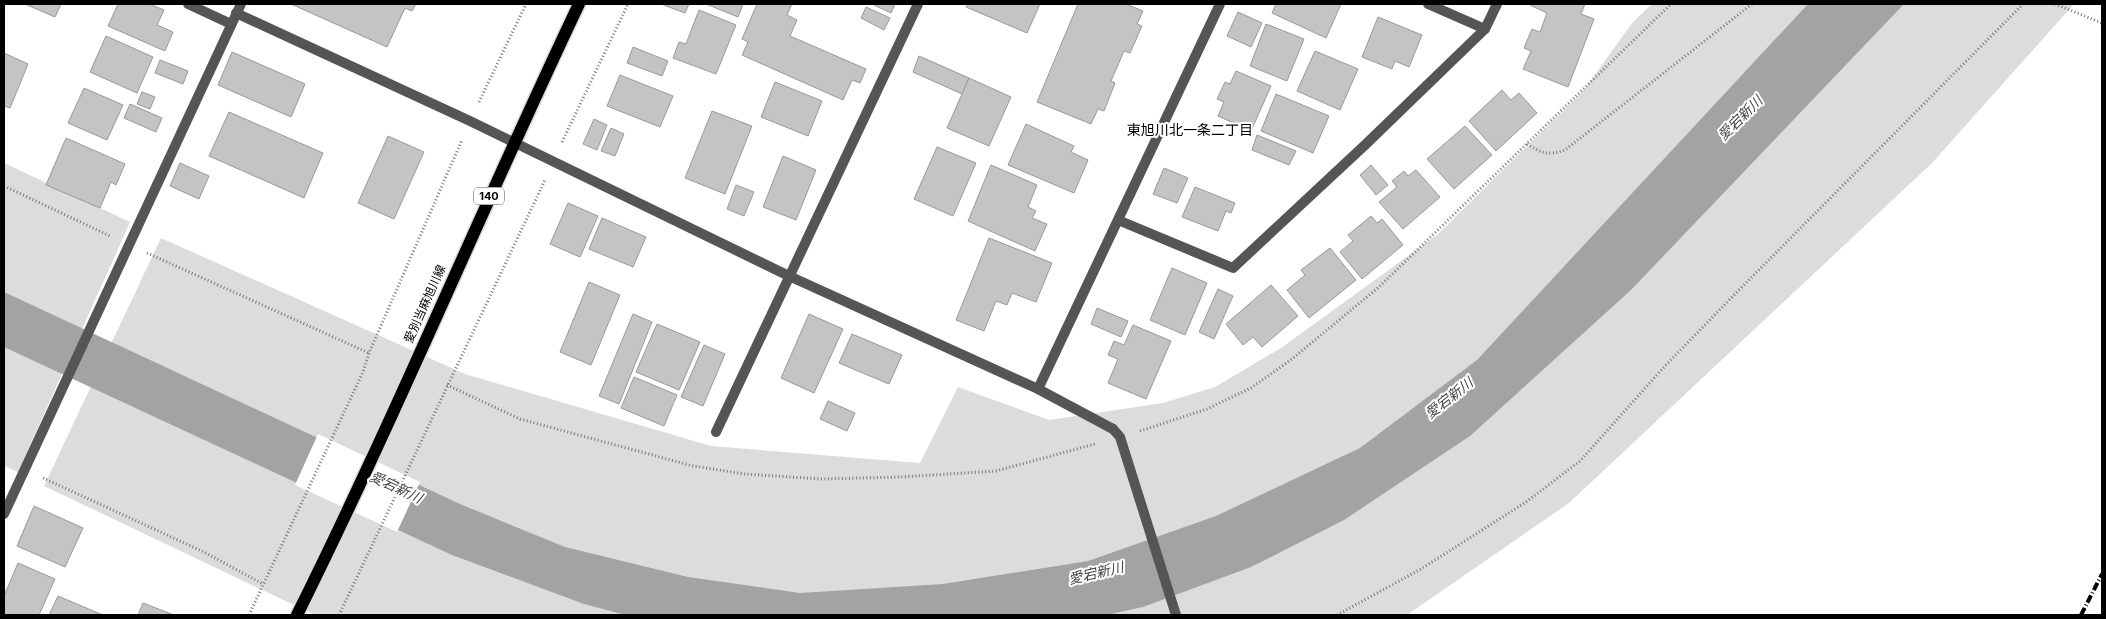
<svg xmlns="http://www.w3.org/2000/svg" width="2106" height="619" viewBox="0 0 2106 619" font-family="Inter,'Noto Sans JP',sans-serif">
<rect width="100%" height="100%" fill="#fff"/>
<g fill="#dcdcdc">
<polygon points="1652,4 2074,4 1932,163 1569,503 1407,615 315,615 44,486 161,238 465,374 711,446 920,463 958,387 1049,420 1163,403 1215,387 1281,348 1437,235 1584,90 1632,23"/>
<polygon points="4,163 130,222 18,472 4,466"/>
</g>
<polygon fill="#a3a3a3" points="1808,4 1904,4 1631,290 1470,436 1344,520 1251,567 1143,607 1106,615 626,615 584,604 452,555 4,347 4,292 460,504 565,547 688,577 800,593 943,584 1088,561 1216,516 1360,448 1477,360"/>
<polygon fill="#fff" points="318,434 420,482 397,532 295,485"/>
<g fill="#c4c4c4" stroke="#999">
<polygon points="25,4 61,4 55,17"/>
<polygon points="118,4 149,4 164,10 157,25 173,32 165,51 108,26"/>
<polygon points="291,4 416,4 412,11 405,8 387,47"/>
<polygon points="661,4 689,4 685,13"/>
<polygon points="706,4 743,4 738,17"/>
<polygon points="757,4 792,4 787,15 797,20 790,36 866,69 860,83 852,80 843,100 742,55 748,42 742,39"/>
<polygon points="872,4 895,4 891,13"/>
<polygon points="968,4 1040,4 1027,33 966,7"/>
<polygon points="1078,4 1126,4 1143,11 1137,24 1142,26 1130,53 1124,51 1111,81 1115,83 1104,111 1098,109 1091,124 1037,102"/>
<polygon points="1276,4 1341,4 1326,38 1272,13"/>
<polygon points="1528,4 1585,4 1581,14 1594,19 1568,87 1523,69 1531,51 1524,48 1532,29 1540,32 1547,13"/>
<polygon points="866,7 890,18 884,30 861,18"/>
<polygon points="699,10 736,25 716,74 673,58 679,42 686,44"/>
<polygon points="1238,12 1262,23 1251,47 1227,36"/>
<polygon points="1378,17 1422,35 1409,67 1395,61 1392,69 1362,57"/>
<polygon points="1266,24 1304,39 1287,81 1250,66"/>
<polygon points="106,36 153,57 137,93 90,72"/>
<polygon points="633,47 668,61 662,76 627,63"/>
<polygon points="1315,51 1358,69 1340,110 1297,91"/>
<polygon points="232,52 305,84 291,117 218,85"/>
<polygon points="4,53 28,64 10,108 4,106"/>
<polygon points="919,56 969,78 962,94 913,72"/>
<polygon points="160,60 188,71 183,84 155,73"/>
<polygon points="1236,71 1271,86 1251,131 1218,116 1224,102 1217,99 1225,82 1230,84"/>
<polygon points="620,75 673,96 660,127 607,106"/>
<polygon points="969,78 1011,97 989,146 947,128"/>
<polygon points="775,82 822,101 808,136 761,117"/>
<polygon points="84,88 123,105 107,140 68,123"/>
<polygon points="1502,90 1511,100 1519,93 1537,113 1496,151 1469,121"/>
<polygon points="142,92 155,97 150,109 137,104"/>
<polygon points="1276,94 1329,116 1313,153 1261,131"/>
<polygon points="130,104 162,118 156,132 124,118"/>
<polygon points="712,111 752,126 725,194 685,178"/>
<polygon points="229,112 323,153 304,198 209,156"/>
<polygon points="594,119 607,125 597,150 583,144"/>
<polygon points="1026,124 1074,146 1071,152 1088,160 1074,193 1008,165"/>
<polygon points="1465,126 1492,155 1454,189 1427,159"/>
<polygon points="611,128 624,134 615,156 601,151"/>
<polygon points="1257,135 1296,151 1289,165 1252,150"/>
<polygon points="388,136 424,152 394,219 358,203"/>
<polygon points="66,138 125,164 116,185 111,182 100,208 46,185"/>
<polygon points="937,147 976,163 953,216 914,199"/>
<polygon points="783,156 816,170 796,220 763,207"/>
<polygon points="180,163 209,176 199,199 170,186"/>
<polygon points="991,165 1037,185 1028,207 1036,211 1032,218 1047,224 1035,251 968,221"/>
<polygon points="1371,165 1388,185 1376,195 1360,175"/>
<polygon points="1164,168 1188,178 1177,203 1153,194"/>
<polygon points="1416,170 1440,197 1403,229 1379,202 1397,187 1392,181 1404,171 1408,176"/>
<polygon points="736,185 754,192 744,216 727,209"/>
<polygon points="1195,187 1235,203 1231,213 1226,211 1218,231 1182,217"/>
<polygon points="568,203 598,216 580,257 550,244"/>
<polygon points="1371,216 1377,223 1382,219 1403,245 1362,279 1340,252 1353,241 1348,235"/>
<polygon points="602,218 646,237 633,267 589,249"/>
<polygon points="989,238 1052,263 1036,302 1012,293 1007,305 996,301 984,331 956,320"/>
<polygon points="1330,248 1356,280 1309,318 1287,290 1305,275 1301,270"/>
<polygon points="1172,268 1207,283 1185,335 1150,320"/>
<polygon points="589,282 620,295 591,365 560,352"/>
<polygon points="1271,285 1298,316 1262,347 1253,337 1243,345 1226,324"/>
<polygon points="1218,289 1233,296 1214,339 1199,332"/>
<polygon points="1097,308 1128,321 1121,337 1091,324"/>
<polygon points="633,314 652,322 619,404 599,396"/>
<polygon points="809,314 843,329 814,393 781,378"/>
<polygon points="657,324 700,342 679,390 636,372"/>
<polygon points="1133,325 1171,341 1146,399 1108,383 1118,359 1108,355 1114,341 1124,345"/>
<polygon points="852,334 902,355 889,384 839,363"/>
<polygon points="704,345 725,354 703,406 681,397"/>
<polygon points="634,377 677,395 664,426 621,408"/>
<polygon points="828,401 855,413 847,431 820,419"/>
<polygon points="34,506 83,528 65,567 17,546"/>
<polygon points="18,563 55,579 39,615 4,615 4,596"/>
<polygon points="58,596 103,615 49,615"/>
<polygon points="143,603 174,615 138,615"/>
</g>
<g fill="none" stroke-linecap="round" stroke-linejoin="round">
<g stroke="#dbdbdb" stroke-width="15">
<path id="primary" d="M 297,615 C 397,414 483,206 579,4"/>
</g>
<g stroke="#777" stroke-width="3" stroke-dasharray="1 2.5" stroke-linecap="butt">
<polyline points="2055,4 2102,23"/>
<polyline points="479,102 526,4"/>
<polyline points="562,142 628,4"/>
<path d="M 1527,144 C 1541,153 1548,156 1565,150 L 1752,4"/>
<polyline points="4,186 110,236"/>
<polyline points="147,253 369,353"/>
<polyline points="447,385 520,419 693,466 745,474 821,479 900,477 996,471 1095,444"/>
<polyline points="1140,431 1207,409 1251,388 1292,359 1379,287 1671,4"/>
<polyline points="43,478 204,552 263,584"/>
<polyline points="249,615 363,372 369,353 462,140"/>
<polyline points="339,615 545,180"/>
<polyline points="1337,615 1421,569 1526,502 1580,461 1664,367 1737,292 2023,4"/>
</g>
<polyline stroke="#555" stroke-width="10" points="1113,429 1120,437 1176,615"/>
<g stroke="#555" stroke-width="10">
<polyline points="188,4 231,24"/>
<polyline points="1428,4 1485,29"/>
<polyline points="236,13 470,121 789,276 1038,389 1113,429"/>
<polyline points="1118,220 1233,268 1365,145 1485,29 1497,4"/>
<polyline points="1038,389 1220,4"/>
<polyline points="716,432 918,4"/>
<polyline points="4,514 241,4"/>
</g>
<use href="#primary" stroke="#000" stroke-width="12"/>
<polyline stroke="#000" stroke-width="4" stroke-dasharray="8 2.5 1 2.5" stroke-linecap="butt" points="2081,615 2102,574"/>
</g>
<g text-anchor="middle" stroke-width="4" stroke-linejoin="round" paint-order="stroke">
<rect fill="#fff" stroke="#4c4c4c" stroke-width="1" x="474" y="187.5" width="30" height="17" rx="4"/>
<g font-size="11" font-weight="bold" fill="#000">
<text x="489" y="200">140</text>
</g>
<g font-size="12" fill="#000" stroke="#fff">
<text transform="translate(425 304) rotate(-66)" y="4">愛別当麻旭川線</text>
</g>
<g font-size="14" font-style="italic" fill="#444" stroke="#fff">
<text transform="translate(1740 118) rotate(-45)" y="5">愛宕新川</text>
<text transform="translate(1449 398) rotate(-38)" y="5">愛宕新川</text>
<text transform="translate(396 487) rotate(25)" y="5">愛宕新川</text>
<text transform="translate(1096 573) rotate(-13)" y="5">愛宕新川</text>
</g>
<g font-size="14" fill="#000" stroke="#fff">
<text x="1190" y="135">東旭川北一条二丁目</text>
</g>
</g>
<rect width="2106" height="619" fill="none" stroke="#000000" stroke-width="10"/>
</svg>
